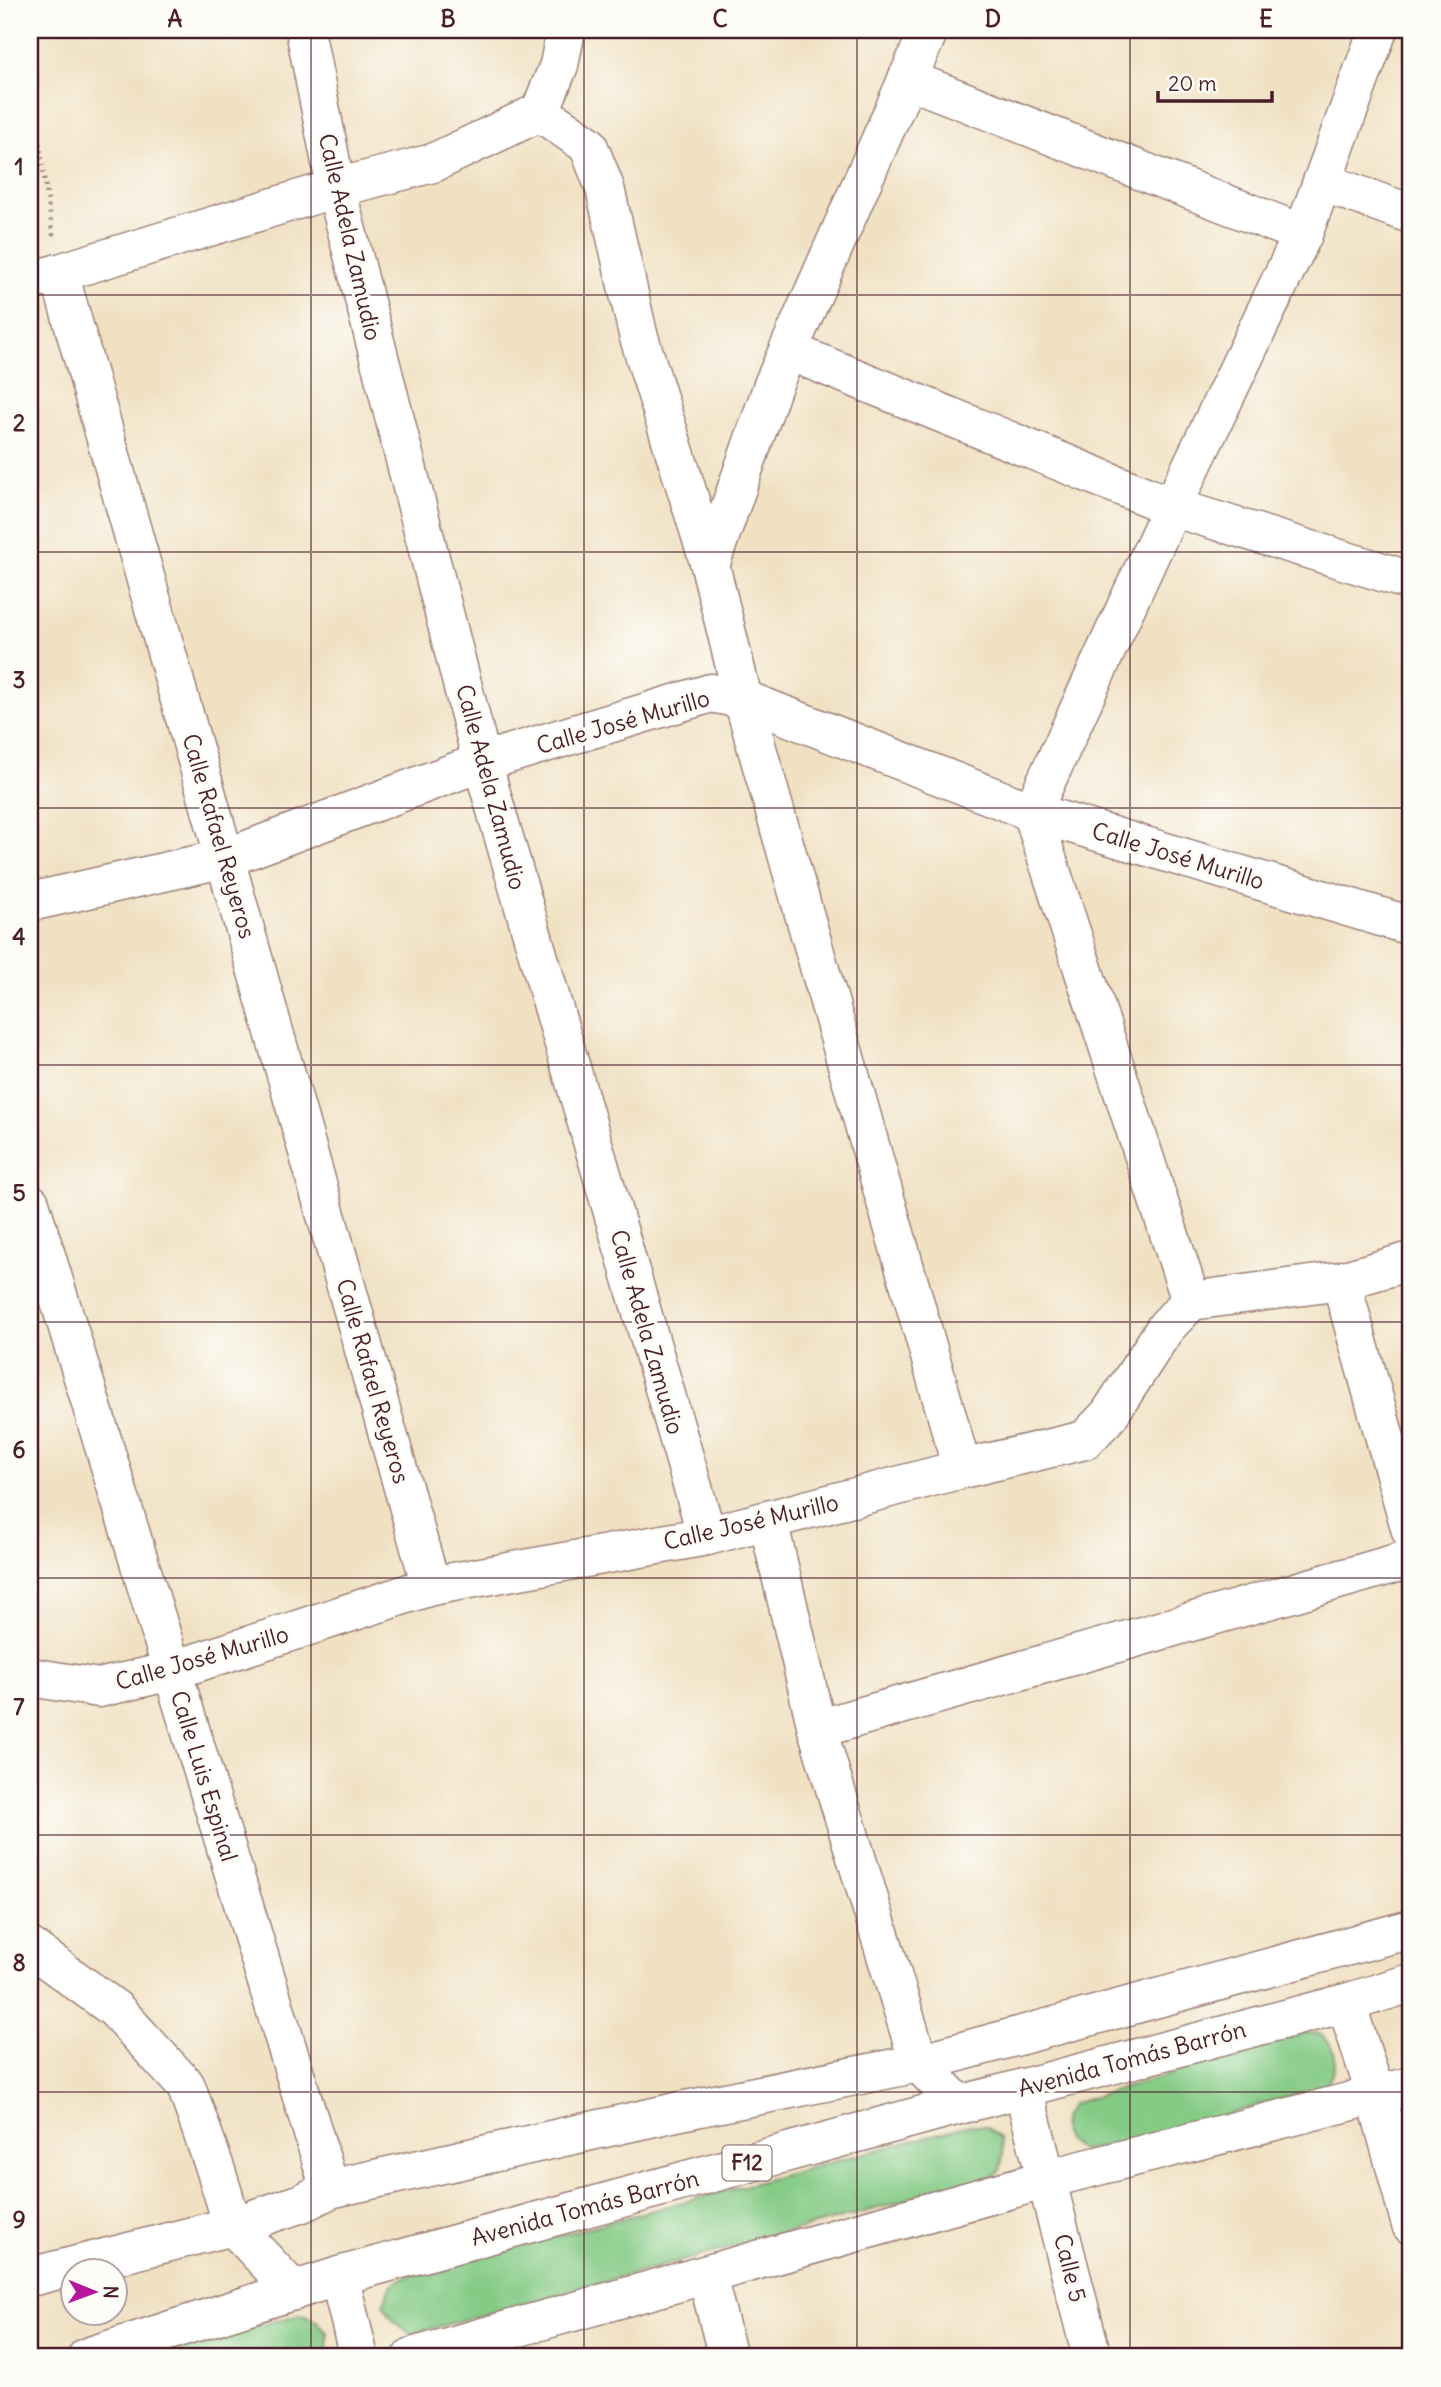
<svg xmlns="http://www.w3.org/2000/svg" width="1441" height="2387" viewBox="0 0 1441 2387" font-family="Delius,sans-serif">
<rect width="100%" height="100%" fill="#fdfcf7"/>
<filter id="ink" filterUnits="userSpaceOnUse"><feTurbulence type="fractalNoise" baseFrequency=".0143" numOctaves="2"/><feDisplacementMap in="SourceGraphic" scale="14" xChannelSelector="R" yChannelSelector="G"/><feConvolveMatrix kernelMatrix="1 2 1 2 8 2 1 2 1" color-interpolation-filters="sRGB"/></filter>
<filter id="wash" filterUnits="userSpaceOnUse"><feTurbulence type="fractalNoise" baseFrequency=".00686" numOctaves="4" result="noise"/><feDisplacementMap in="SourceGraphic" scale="28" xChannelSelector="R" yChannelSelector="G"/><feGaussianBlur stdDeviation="1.57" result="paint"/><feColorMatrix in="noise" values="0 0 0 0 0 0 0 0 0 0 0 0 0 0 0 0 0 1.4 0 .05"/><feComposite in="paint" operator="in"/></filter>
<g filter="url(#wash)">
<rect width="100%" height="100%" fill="#f0e1c3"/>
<g fill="#85cb86" stroke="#687558" stroke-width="2">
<path d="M 1307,2033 L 1320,2034 C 1339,2053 1339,2061 1327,2085 L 1196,2124 L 1084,2151 C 1060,2141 1054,2125 1072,2104 Z"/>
<polygon points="970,2125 986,2126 1000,2138 1003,2154 1000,2171 990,2178 411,2334 394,2321 383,2304 392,2285 405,2277"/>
<polygon points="300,2314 317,2321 328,2333 327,2353 322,2357 152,2357"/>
</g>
</g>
<g filter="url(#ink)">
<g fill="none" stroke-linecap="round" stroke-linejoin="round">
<g stroke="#9d8077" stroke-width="41">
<g id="minor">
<polyline points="305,30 336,188 482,762 707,1536"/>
<polyline points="907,79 1303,234"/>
<polyline points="540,112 588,145 605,188 638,334 710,565 743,699 962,1469"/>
<polyline points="1322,182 1411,214"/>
<polyline points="59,273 431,1586"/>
<polyline points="30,281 59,273 336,188 433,163 540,112 559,65 566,30"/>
<polyline points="789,351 1172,507 1411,581"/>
<polyline points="710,565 773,385 929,30"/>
<polyline points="30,902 226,858 482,762 711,693 743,699 1032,812 1411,926"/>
<polyline points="30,1203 330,2189"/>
<polyline points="1341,1281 1411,1531"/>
<polyline points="1191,1301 1032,812 1172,507 1303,234 1378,30"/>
<polyline points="768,1520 817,1729 919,2063 959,2105"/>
<polyline points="30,1677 99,1688 171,1671 431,1586 707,1536 962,1469 1085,1440 1109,1415 1166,1327 1191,1301 1341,1281 1411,1261"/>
<polyline points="817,1729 1411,1559"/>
<polyline points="30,1947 115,2009 186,2086 216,2171 233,2226 294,2291"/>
<polyline points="1346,2003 1376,2096 1411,2225"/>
<polyline points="1023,2088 1092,2357"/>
<polyline points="339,2276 359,2357"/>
<polyline points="707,2276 728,2357"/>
<polyline points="30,2277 233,2226 302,2203 330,2189 681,2111 919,2063 1411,1929"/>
</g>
</g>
<g stroke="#9d8077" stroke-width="41">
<g id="major">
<polyline points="87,2357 339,2276 959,2105 1346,2003 1411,1983"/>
<polyline points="412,2357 1047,2179 1411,2086"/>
</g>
</g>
<polyline stroke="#9d8077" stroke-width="4.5" stroke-dasharray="2 5" stroke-linecap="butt" points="30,81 53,236"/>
<use href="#minor" stroke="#fff" stroke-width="38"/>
<use href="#major" stroke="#fff" stroke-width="38"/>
</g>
</g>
<path fill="none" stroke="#4a1f2b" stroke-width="2" stroke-opacity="0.55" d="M 311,30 L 311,2357M 584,30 L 584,2357M 857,30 L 857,2357M 1130,30 L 1130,2357M 30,295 L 1411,295M 30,552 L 1411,552M 30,808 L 1411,808M 30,1065 L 1411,1065M 30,1322 L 1411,1322M 30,1578 L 1411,1578M 30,1835 L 1411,1835M 30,2092 L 1411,2092"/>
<g text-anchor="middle" stroke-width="7" stroke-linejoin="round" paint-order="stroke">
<rect fill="#fdfcf7" stroke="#806168" stroke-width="2" x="722.5" y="2145.5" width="49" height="35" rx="5"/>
<g font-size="21" font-weight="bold" fill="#4a1f2b">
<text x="747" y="2170">F12</text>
</g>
<g font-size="23" fill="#4a1f2b" stroke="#fdfcf7">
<text transform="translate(350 237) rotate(77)" y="8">Calle Adela Zamudio</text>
<text transform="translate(623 722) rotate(-16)" y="8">Calle José Murillo</text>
<text transform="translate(491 787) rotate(75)" y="8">Calle Adela Zamudio</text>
<text transform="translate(219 836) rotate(74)" y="8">Calle Rafael Reyeros</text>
<text transform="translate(1178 856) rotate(17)" y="8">Calle José Murillo</text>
<text transform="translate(647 1332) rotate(74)" y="8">Calle Adela Zamudio</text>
<text transform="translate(373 1381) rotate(74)" y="8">Calle Rafael Reyeros</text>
<text transform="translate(751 1522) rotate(-13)" y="8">Calle José Murillo</text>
<text transform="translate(202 1658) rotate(-16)" y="8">Calle José Murillo</text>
<text transform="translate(204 1776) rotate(73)" y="8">Calle Luis Espinal</text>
<text transform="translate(1132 2059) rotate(-15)" y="8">Avenida Tomás Barrón</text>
<text transform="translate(585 2208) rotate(-15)" y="8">Avenida Tomás Barrón</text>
<text transform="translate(1070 2268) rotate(76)" y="8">Calle 5</text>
</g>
</g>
<rect width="1441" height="2387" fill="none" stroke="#fdfcf7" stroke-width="77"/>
<g transform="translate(94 2292) rotate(91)"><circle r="33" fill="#fdfcf7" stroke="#b5a4a5" stroke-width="2"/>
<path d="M0-5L12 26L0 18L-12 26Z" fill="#b5179e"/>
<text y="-10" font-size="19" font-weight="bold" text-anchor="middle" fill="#4a1f2b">N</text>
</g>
<path d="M1158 91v10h114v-10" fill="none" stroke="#4a1f2b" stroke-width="3.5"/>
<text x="1168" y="91" font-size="21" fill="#4a1f2b" stroke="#fdfcf7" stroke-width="5" paint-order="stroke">20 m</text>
<rect x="38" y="38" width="1364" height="2310" fill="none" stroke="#4a1f2b" stroke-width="2.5"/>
<g font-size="23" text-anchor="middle" font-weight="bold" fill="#4a1f2b">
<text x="175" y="27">A</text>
<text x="448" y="27">B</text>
<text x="720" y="27">C</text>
<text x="993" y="27">D</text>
<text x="1266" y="27">E</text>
<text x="19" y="175">1</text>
<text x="19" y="431">2</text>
<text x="19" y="688">3</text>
<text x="19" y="945">4</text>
<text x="19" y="1201">5</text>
<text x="19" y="1458">6</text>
<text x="19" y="1715">7</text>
<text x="19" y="1971">8</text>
<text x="19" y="2228">9</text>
</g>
</svg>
